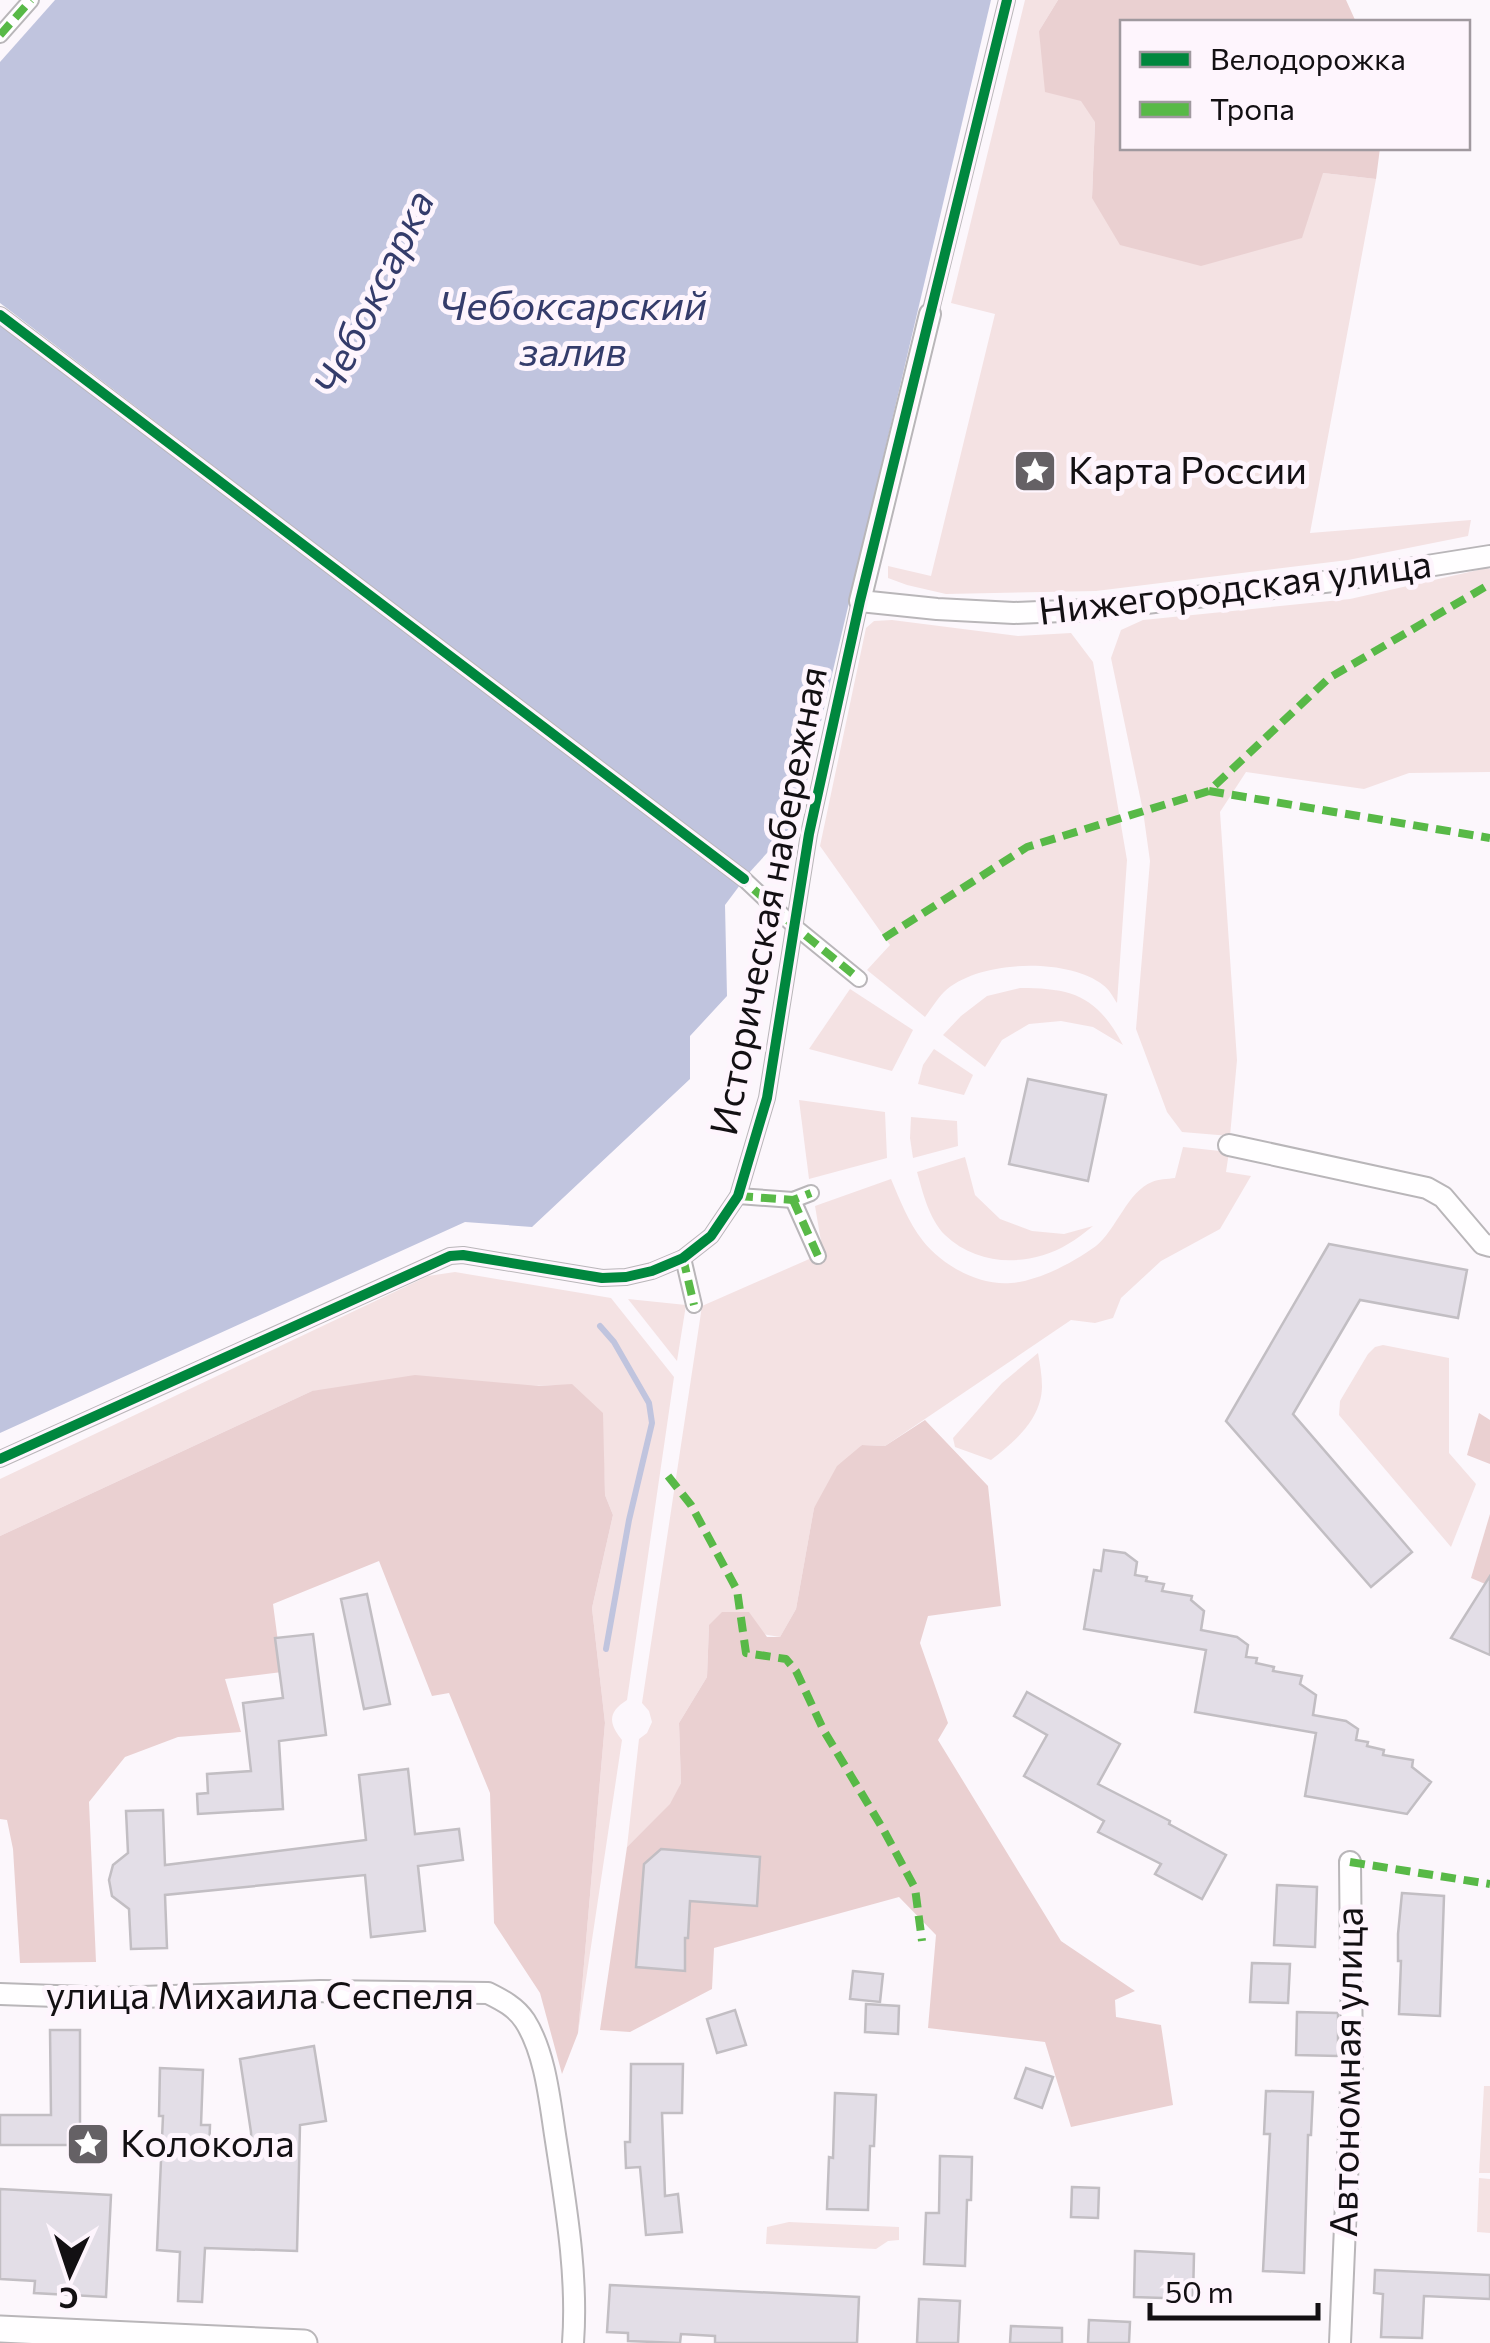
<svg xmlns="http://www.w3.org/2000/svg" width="1490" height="2343" viewBox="0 0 1490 2343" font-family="Commissioner,sans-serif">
<rect width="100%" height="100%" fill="#fcf7fc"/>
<g fill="#f4e2e3">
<polygon points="1025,0 1058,0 1039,31 1095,121 1092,198 1323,173 1376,179 1310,533 1471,520 1468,536 1348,560 1096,591 946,594 907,585 888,578 888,566 931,576 995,314 951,303"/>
<polygon points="1487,568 1490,569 1490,772 1409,773 1364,789 1246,772 1220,812 1237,1060 1230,1136 1182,1132 1167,1112 1136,1029 1150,861 1143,811 1111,658 1121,630 1143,620 1350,599"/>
<path d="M 892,620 L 1018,636 L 1071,633 L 1093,662 L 1127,860 L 1117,1003 C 1113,997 1109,989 1103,985 C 1067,957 977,960 944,992 C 937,999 931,1009 925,1017 L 867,970 L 890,945 L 820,846 L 866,628 L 874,621 Z"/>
<path d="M 1020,988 C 1073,988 1097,996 1123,1045 L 1093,1027 L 1061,1021 L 1029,1024 L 1002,1040 L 985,1067 L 943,1035 L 961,1016 L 987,996 Z"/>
<polygon points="850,989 913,1030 892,1071 809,1049"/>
<polygon points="934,1049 973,1075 964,1095 918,1084 923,1065"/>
<polygon points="799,1100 885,1112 887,1158 809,1179"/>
<polygon points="911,1117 957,1121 958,1146 913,1158 910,1138"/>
<path d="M 1183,1147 L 1229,1152 L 1226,1172 L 1251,1176 L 1220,1229 L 1161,1261 L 1121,1298 L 1113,1318 L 1095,1323 L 1071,1320 L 885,1446 L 862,1445 L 814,1508 L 796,1609 L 780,1637 L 709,1625 L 707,1677 L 679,1723 L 681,1783 L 671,1804 L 627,1847 L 639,1739 L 647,1733 L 652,1722 L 649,1711 L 642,1703 L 702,1306 L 823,1253 L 815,1206 L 891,1179 C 900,1200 908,1222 923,1241 C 942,1265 979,1286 1011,1283 C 1039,1281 1074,1262 1096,1246 C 1116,1230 1128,1191 1152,1182 C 1158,1179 1168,1179 1175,1178 Z"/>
<path d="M 965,1157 L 975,1195 L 1000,1219 L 1032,1231 L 1064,1234 L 1093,1226 C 1085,1232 1077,1239 1068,1244 C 1030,1267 978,1267 945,1235 C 929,1219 923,1193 917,1172 Z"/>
<path d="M 455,1272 L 611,1298 L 674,1377 L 627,1700 C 608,1712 608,1723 622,1740 L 578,2033 L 605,1723 L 592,1608 L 613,1515 L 605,1495 L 602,1413 L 572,1385 L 312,1391 L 0,1536 L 0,1479 L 428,1276 Z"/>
<polygon points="628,1299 686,1305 677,1361"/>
<polygon points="1383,1345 1449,1358 1449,1453 1476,1484 1451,1547 1339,1415 1340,1401 1368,1354 1375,1347"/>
<path d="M 1038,1353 C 1040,1364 1042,1376 1042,1387 C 1041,1420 1014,1442 991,1460 L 955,1447 L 953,1438 L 1002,1383 Z"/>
<polygon points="1484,2086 1490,2086 1490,2173 1479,2173"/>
<polygon points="1479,2178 1490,2179 1490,2233 1477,2232"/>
<polygon points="789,2222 899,2227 899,2240 888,2241 876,2249 766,2244 767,2227"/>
</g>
<g fill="#ead0d1">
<polygon points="1058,0 1346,0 1356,22 1122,22 1122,148 1380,148 1376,179 1323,173 1302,238 1201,266 1120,245 1092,198 1095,122 1081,101 1045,92 1039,31"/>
<polygon points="415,1375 539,1386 572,1384 603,1413 605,1495 613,1515 592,1608 605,1723 578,2033 562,2074 540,1993 494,1923 490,1793 449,1693 432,1696 379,1561 273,1604 282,1672 225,1679 241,1732 178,1737 125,1757 89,1802 96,1962 20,1963 13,1849 7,1820 0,1819 0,1536 312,1391"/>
<polygon points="1479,1413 1490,1420 1490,1464 1467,1455"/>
<polygon points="925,1420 988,1486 1001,1606 928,1616 920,1643 948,1723 938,1740 1061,1941 1135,1991 1115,2000 1116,2017 1161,2025 1173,2105 1071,2127 1045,2042 928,2028 936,1935 899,1897 714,1948 712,1989 630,2032 600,2030 627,1847 670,1804 681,1783 679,1723 707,1677 709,1625 722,1612 749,1612 767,1637 780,1637 796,1609 814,1508 837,1466 862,1445 885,1446"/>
<polygon points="1490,1514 1490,1586 1471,1578"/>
</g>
<g fill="#c0c4de">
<polygon points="55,0 991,0 798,819 748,874 0,303 0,62"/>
<polygon points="0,325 740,885 725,905 727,996 690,1036 690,1079 532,1227 465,1222 0,1433"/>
</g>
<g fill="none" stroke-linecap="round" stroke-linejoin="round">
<polyline stroke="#c0c4de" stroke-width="6" points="600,1326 614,1342 649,1403 652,1423 629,1520 606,1649"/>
</g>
<g fill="#e3dee7" stroke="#c2bec3" stroke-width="2.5">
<polygon points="1028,1079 1106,1095 1088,1181 1009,1164"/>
<polygon points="1329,1244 1467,1270 1458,1318 1360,1300 1293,1414 1412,1552 1371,1587 1226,1421"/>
<polygon points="1104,1550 1125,1553 1137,1562 1135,1575 1147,1577 1146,1581 1164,1584 1162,1591 1192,1596 1191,1600 1204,1611 1201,1630 1237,1637 1248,1645 1246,1657 1257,1658 1256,1663 1274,1667 1273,1671 1302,1676 1300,1684 1316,1695 1313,1715 1346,1721 1358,1729 1356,1740 1368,1742 1367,1746 1384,1750 1383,1755 1413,1760 1412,1767 1431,1782 1407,1814 1305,1796 1316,1733 1195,1712 1206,1650 1084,1629 1094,1570 1101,1571"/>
<polygon points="1490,1576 1490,1655 1451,1638"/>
<polygon points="367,1594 390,1704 364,1709 341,1599"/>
<polygon points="313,1634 326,1735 279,1741 283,1809 198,1814 197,1794 208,1793 207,1774 251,1771 243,1703 283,1698 275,1638"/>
<polygon points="1027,1692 1120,1744 1098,1784 1170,1821 1169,1824 1226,1855 1202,1899 1155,1874 1161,1864 1098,1832 1104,1821 1024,1776 1047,1735 1014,1716"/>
<polygon points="408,1769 415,1834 459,1829 463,1860 418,1866 425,1931 371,1937 365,1875 165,1895 167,1948 131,1949 129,1909 112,1896 109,1880 113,1865 128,1853 126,1811 163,1810 165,1865 366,1840 359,1775"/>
<polygon points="661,1849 760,1857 757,1906 690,1901 688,1938 685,1938 685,1971 636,1967 644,1864"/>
<polygon points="1277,1885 1317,1887 1315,1947 1274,1945"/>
<polygon points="1402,1893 1444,1896 1440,2016 1399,2014 1401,1961 1398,1961 1398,1934"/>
<polygon points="1252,1963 1290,1964 1288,2003 1250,2002"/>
<polygon points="853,1971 883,1974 880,2002 850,1999"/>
<polygon points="866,2004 899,2006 898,2034 865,2032"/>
<polygon points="735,2010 746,2045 717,2053 707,2019"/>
<polygon points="1297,2012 1338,2013 1338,2056 1296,2055"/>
<polygon points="50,2030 80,2030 80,2145 0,2145 0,2115 51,2115"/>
<polygon points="314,2046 326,2121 300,2125 297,2251 205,2248 202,2302 178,2301 180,2252 157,2250 163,2116 159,2116 160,2068 203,2070 201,2125 210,2125 209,2153 252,2152 251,2132 240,2059"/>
<polygon points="631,2064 683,2064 682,2113 662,2113 665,2196 678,2194 682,2232 646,2235 640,2167 626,2168 625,2142 630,2142"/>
<polygon points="1026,2068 1053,2077 1042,2108 1015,2098"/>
<polygon points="1266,2091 1313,2092 1311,2135 1308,2135 1304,2273 1263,2271 1270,2134 1264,2134"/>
<polygon points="835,2093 876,2095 874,2146 870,2146 868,2210 827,2209 829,2157 833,2158"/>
<polygon points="940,2156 972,2157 971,2200 967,2200 965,2266 924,2264 926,2213 939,2213"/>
<polygon points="1072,2187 1099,2188 1098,2218 1071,2217"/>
<polygon points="0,2189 111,2195 106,2297 34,2293 35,2281 0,2279"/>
<polygon points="1135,2251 1194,2254 1193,2299 1134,2297"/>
<polygon points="1375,2270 1490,2275 1490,2299 1424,2296 1422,2338 1381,2337 1383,2294 1374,2293"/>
<polygon points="610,2285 859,2297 857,2343 715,2343 715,2336 681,2334 680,2343 628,2341 628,2333 607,2332"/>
<polygon points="919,2299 960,2301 958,2343 917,2343"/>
<polygon points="1089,2320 1130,2322 1129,2343 1088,2343"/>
<polygon points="1011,2326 1062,2328 1062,2343 1010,2343"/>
</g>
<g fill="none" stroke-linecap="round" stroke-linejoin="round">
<g stroke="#b9b6b9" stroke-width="18">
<g id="pedestrian">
<polyline points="0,35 31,0"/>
<polyline points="930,314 1007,0"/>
<polyline points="0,315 744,879 794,926 859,979"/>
<polyline points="738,1196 793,1200 811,1193"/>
<polyline points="793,1200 818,1256"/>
<polyline points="683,1258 694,1305"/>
<polyline points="0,1459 450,1256 463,1255 602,1278 626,1277 652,1271 683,1258 711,1236 738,1196 767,1098 809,834 860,601"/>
</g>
</g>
<g stroke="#b9b6b9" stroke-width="24">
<g id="minor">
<polyline points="930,314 860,601 937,609 1014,613 1087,610 1333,581 1490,556"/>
<polyline points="1229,1145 1427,1188 1443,1197 1483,1244 1490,1246"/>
<path d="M 0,1994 L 111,1998 L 320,1991 L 488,1993 C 502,2000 516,2007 525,2021 C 546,2054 550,2104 556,2141 C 566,2207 578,2276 573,2343"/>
<polyline points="1340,2343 1352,2063 1350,1862"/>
</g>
</g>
<g stroke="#b9b6b9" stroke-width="29">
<polyline id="tertiary" points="0,2329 304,2343"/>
</g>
<use href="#pedestrian" stroke="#fffeff" stroke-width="14"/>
<use href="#minor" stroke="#fffeff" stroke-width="20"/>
<use href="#tertiary" stroke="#fffeff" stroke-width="25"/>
<g stroke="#58b947" stroke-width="8" stroke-dasharray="15 8" stroke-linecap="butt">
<polyline points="0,35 31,0"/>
<polyline points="1209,791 1490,838"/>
<polyline points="737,874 794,926 859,979"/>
<polyline points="884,938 1027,847 1209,791 1329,678 1490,584"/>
<polyline points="738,1196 793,1200 811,1193"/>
<polyline points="793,1200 818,1256"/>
<polyline points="683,1258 694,1305"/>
<polyline points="668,1476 691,1505 737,1590 746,1653 786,1659 796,1671 824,1731 883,1829 915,1888 922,1941"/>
<polyline points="1350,1862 1490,1884"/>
</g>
<g stroke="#fef5fd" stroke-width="16">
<g id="cycleway">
<polyline points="0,315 744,879"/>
<polyline points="0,1459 450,1256 463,1255 602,1278 626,1277 652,1271 683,1258 711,1236 738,1196 767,1098 809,834 860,601 1007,0"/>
</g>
</g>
<use href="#cycleway" stroke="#00873e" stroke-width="10"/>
</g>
<defs>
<g id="sight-square" transform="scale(2.25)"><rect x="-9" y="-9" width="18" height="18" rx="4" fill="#656165" stroke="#fef5fd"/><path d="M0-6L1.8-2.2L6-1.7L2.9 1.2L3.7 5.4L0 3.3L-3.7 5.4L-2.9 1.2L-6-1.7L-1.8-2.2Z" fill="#fff"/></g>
</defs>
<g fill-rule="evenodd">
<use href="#sight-square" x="1035" y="471"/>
<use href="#sight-square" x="88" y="2144"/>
</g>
<g text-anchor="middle" stroke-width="10" stroke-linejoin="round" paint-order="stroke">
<g font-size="38" fill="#131013" stroke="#fef5fd" text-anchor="start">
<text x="1068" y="484">Карта России</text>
<text x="120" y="2157">Колокола</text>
</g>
<g font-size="38" fill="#131013" stroke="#fef5fd">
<text transform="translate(1235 588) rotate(-7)" y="13">Нижегородская улица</text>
<text transform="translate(769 901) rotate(-79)" y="13">Историческая набережная</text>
<text x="260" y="2009">улица Михаила Сеспеля</text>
<text transform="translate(1347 2072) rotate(-89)" y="13">Автономная улица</text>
</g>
<g font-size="40" font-style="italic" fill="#343c6b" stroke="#fef5fd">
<text transform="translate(374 293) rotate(-64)" y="14">Чебоксарка</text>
<text x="573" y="320">Чебоксарский<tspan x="573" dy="46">залив</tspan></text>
</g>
</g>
<rect x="1120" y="20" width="350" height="130" fill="#fef5fd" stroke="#a0999f" stroke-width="2.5"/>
<rect x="1140" y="52" width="50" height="15" fill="#00873e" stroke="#a0999f" stroke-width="2.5"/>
<text x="1210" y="70" font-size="30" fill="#131013">Велодорожка</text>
<rect x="1140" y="102" width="50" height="15" fill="#58b947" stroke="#a0999f" stroke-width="2.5"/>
<text x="1210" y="120" font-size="30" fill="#131013">Тропа</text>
<g transform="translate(70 2273) rotate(183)" stroke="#fef5fd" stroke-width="8" paint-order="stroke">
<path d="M0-8L18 38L0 25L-18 38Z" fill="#131013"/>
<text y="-15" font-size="28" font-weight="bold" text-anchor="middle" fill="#131013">С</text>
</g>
<path d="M1150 2303v15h168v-15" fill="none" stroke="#131013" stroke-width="5"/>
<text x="1165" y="2303" font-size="30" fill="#131013" stroke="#fef5fd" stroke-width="8" paint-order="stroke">50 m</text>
</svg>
